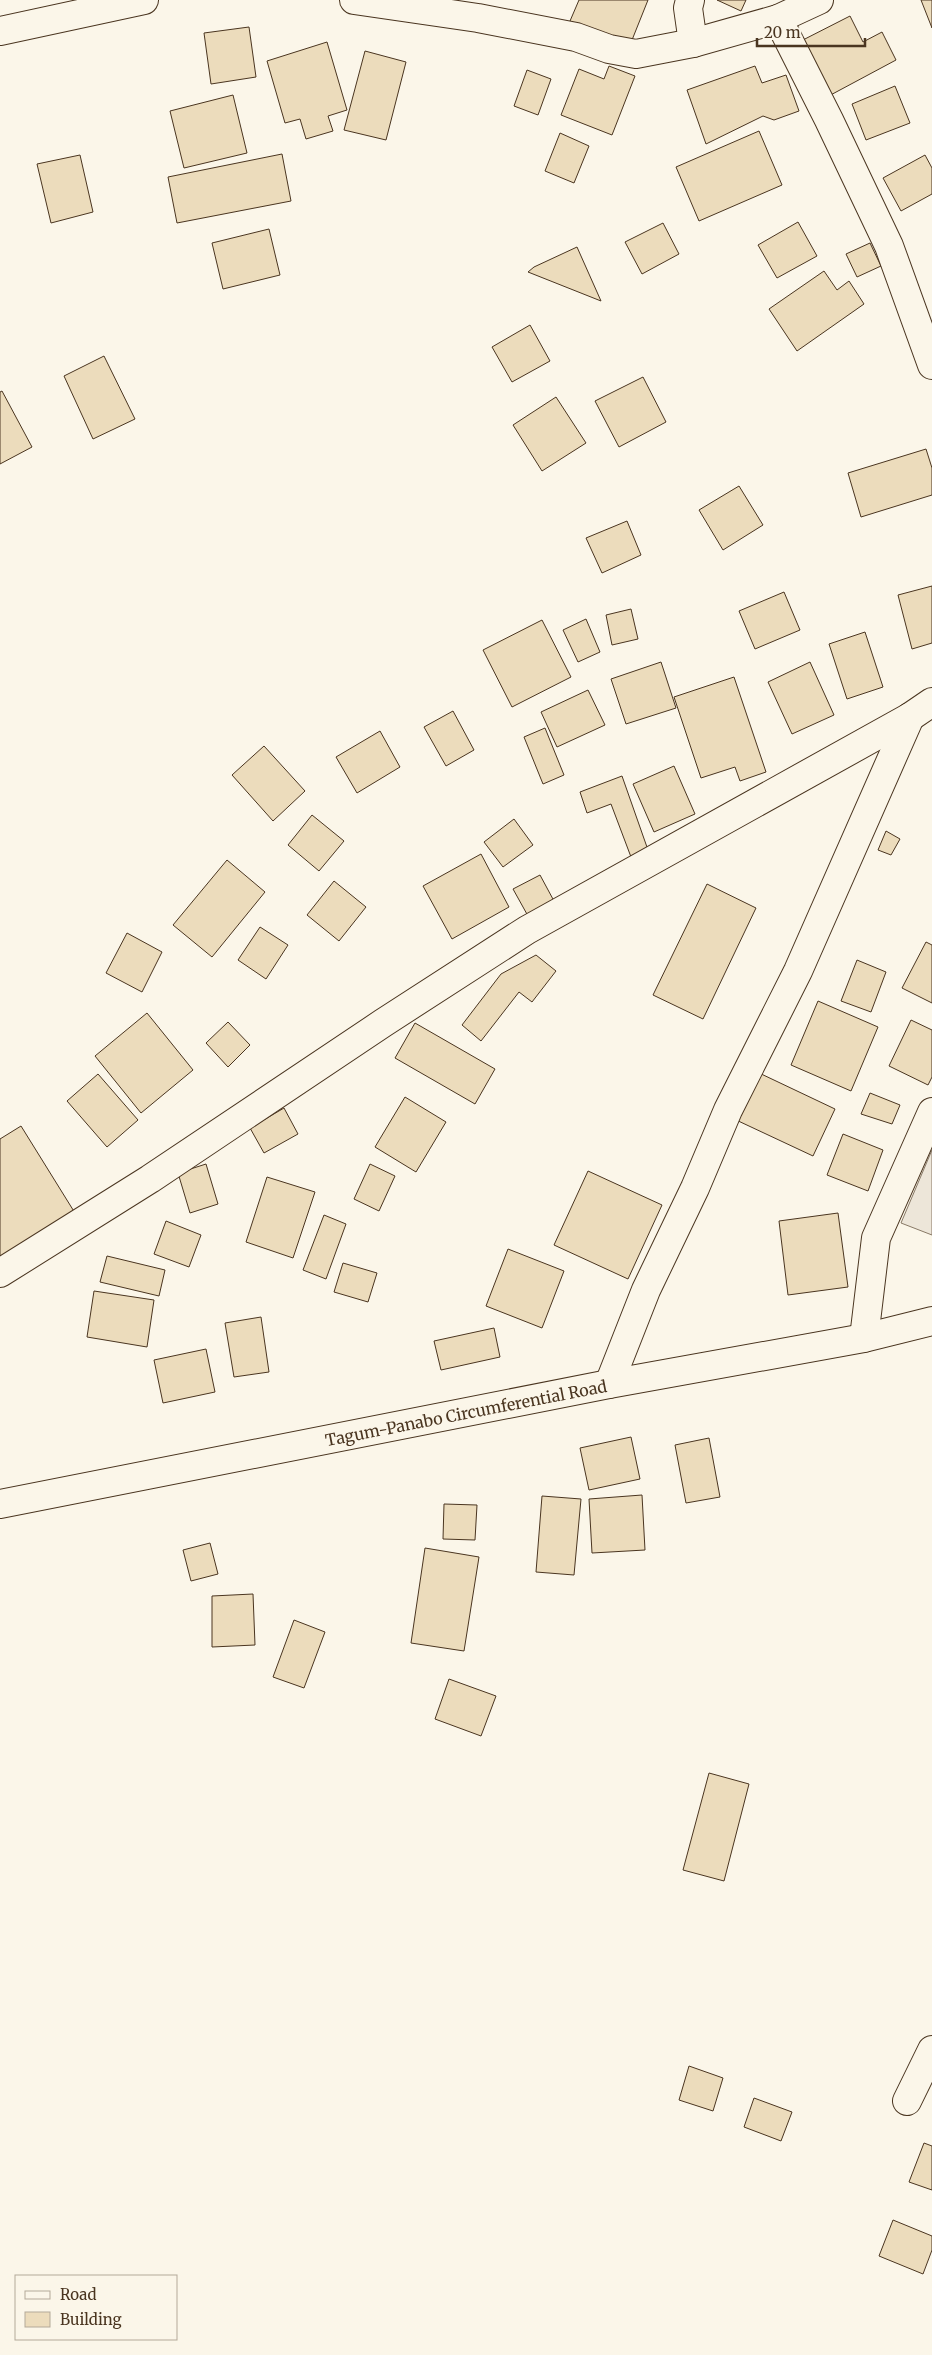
<svg xmlns="http://www.w3.org/2000/svg" width="932" height="2355" viewBox="0 0 932 2355" font-family="Merriweather,serif">
<rect width="100%" height="100%" fill="#fbf6e9"/>
<polygon fill="#ede6d9" stroke="#887966" points="932,1150 932,1235 901,1223"/>
<g fill="#ecdcbc" stroke="#4a3520">
<polygon points="579,0 648,0 630,45 570,21"/>
<polygon points="717,0 746,0 741,11"/>
<polygon points="921,0 932,0 932,28"/>
<polygon points="850,16 863,42 882,32 896,60 825,98 797,43"/>
<polygon points="249,27 256,77 211,84 204,33"/>
<polygon points="327,42 347,110 328,116 333,131 306,139 300,119 285,123 267,61"/>
<polygon points="365,51 406,62 386,140 344,130"/>
<polygon points="609,66 635,76 612,135 561,115 579,69 604,79"/>
<polygon points="755,66 762,83 786,75 799,111 774,120 763,116 706,144 687,90"/>
<polygon points="527,70 551,79 538,115 514,106"/>
<polygon points="895,86 910,123 866,140 852,104"/>
<polygon points="233,95 247,153 184,168 170,111"/>
<polygon points="759,131 782,185 699,221 676,167"/>
<polygon points="560,133 589,146 574,183 545,171"/>
<polygon points="282,154 291,201 177,223 168,177"/>
<polygon points="80,155 93,212 51,223 37,164"/>
<polygon points="925,155 932,168 932,194 901,211 883,178"/>
<polygon points="798,222 817,256 777,278 758,245"/>
<polygon points="663,223 679,254 642,274 625,242"/>
<polygon points="269,229 280,275 223,289 212,243"/>
<polygon points="870,243 881,266 857,277 846,254"/>
<polygon points="577,247 601,301 528,272 534,267"/>
<polygon points="824,271 837,290 849,281 864,304 797,351 769,309"/>
<polygon points="530,325 550,361 512,382 492,347"/>
<polygon points="104,356 135,419 93,439 64,376"/>
<polygon points="643,377 666,422 619,447 595,401"/>
<polygon points="2,391 32,447 0,464 0,392"/>
<polygon points="556,397 586,443 542,471 513,425"/>
<polygon points="926,449 932,468 932,495 861,517 848,473"/>
<polygon points="739,486 763,525 723,550 699,510"/>
<polygon points="627,521 641,555 602,573 586,538"/>
<polygon points="932,586 932,643 912,649 898,595"/>
<polygon points="784,592 800,630 755,649 739,611"/>
<polygon points="631,609 638,639 612,645 606,615"/>
<polygon points="586,619 600,652 578,662 563,630"/>
<polygon points="542,620 571,677 512,707 483,650"/>
<polygon points="865,632 883,687 847,699 829,644"/>
<polygon points="661,662 676,708 626,724 611,679"/>
<polygon points="810,662 834,715 792,734 768,682"/>
<polygon points="734,677 766,772 740,781 735,767 701,778 674,697"/>
<polygon points="588,690 605,725 557,747 541,712"/>
<polygon points="453,711 474,750 446,766 424,727"/>
<polygon points="545,728 564,775 543,784 524,737"/>
<polygon points="380,731 400,767 357,793 336,757"/>
<polygon points="264,746 305,791 273,821 232,775"/>
<polygon points="674,766 695,814 654,832 633,784"/>
<polygon points="622,776 648,850 631,857 611,804 587,813 580,792"/>
<polygon points="312,815 344,841 319,871 288,845"/>
<polygon points="514,819 533,845 503,867 484,842"/>
<polygon points="886,831 900,839 891,855 878,850"/>
<polygon points="481,854 509,907 452,939 423,886"/>
<polygon points="227,860 265,892 212,957 173,925"/>
<polygon points="540,875 554,901 528,916 513,889"/>
<polygon points="334,881 366,907 339,941 307,915"/>
<polygon points="707,884 756,908 703,1019 653,995"/>
<polygon points="260,927 288,945 266,979 238,960"/>
<polygon points="127,933 162,952 142,992 106,973"/>
<polygon points="926,942 932,945 932,1003 902,988"/>
<polygon points="536,955 556,971 532,1002 519,992 481,1041 462,1025 501,974"/>
<polygon points="857,960 886,972 871,1012 841,1001"/>
<polygon points="818,1001 878,1027 851,1091 791,1065"/>
<polygon points="147,1013 193,1070 141,1113 95,1056"/>
<polygon points="911,1020 932,1030 932,1077 928,1085 889,1066"/>
<polygon points="228,1022 250,1045 228,1067 206,1043"/>
<polygon points="415,1023 495,1069 475,1104 395,1058"/>
<polygon points="757,1072 835,1109 813,1156 734,1119"/>
<polygon points="98,1074 138,1120 107,1147 67,1101"/>
<polygon points="870,1093 900,1105 892,1124 861,1114"/>
<polygon points="405,1097 446,1122 416,1172 375,1147"/>
<polygon points="284,1108 298,1134 264,1153 250,1128"/>
<polygon points="21,1126 75,1213 0,1260 0,1139"/>
<polygon points="843,1134 883,1150 868,1191 827,1175"/>
<polygon points="206,1164 218,1204 190,1213 178,1173"/>
<polygon points="370,1164 395,1176 379,1211 354,1199"/>
<polygon points="588,1171 662,1205 628,1279 554,1245"/>
<polygon points="267,1177 315,1192 293,1258 246,1242"/>
<polygon points="838,1213 848,1287 788,1295 779,1221"/>
<polygon points="324,1215 346,1224 326,1279 303,1270"/>
<polygon points="166,1221 201,1235 189,1267 154,1254"/>
<polygon points="508,1249 564,1271 542,1328 486,1306"/>
<polygon points="107,1256 165,1270 159,1296 100,1282"/>
<polygon points="343,1263 377,1273 368,1302 334,1292"/>
<polygon points="94,1291 154,1300 147,1347 87,1337"/>
<polygon points="261,1317 269,1372 234,1377 225,1323"/>
<polygon points="494,1328 500,1357 441,1370 434,1341"/>
<polygon points="206,1349 215,1392 163,1403 154,1360"/>
<polygon points="631,1437 640,1479 589,1490 580,1448"/>
<polygon points="709,1438 720,1497 686,1503 675,1445"/>
<polygon points="642,1495 645,1550 592,1553 589,1499"/>
<polygon points="542,1496 581,1499 574,1575 536,1572"/>
<polygon points="444,1504 477,1505 475,1540 443,1539"/>
<polygon points="210,1543 218,1574 191,1581 183,1550"/>
<polygon points="425,1548 479,1557 464,1651 411,1643"/>
<polygon points="253,1594 255,1645 212,1647 212,1596"/>
<polygon points="294,1620 325,1632 304,1688 273,1677"/>
<polygon points="449,1679 496,1696 481,1736 435,1719"/>
<polygon points="709,1773 749,1784 724,1881 683,1870"/>
<polygon points="689,2066 723,2078 713,2111 679,2100"/>
<polygon points="754,2098 792,2112 781,2141 744,2127"/>
<polygon points="924,2143 932,2146 932,2190 909,2182"/>
<polygon points="893,2220 932,2236 932,2250 923,2274 879,2256"/>
</g>
<g fill="none" stroke-linecap="round" stroke-linejoin="round">
<g stroke="#4a3520" stroke-width="30">
<g id="minor">
<polyline points="354,0 478,18 576,37 609,49 636,54 693,43 778,19 829,120 889,246 932,365"/>
<polyline points="690,0 688,8 693,43"/>
<polyline points="778,19 819,0"/>
<polyline points="0,31 144,0"/>
<polyline points="0,1273 150,1179 383,1023 527,930 910,717 932,702"/>
<polyline points="864,1338 876,1238 932,1112"/>
<polyline points="609,1384 646,1290 695,1188 728,1110 798,971 910,717"/>
<polyline points="907,2101 932,2050"/>
</g>
</g>
<g stroke="#4a3520" stroke-width="30">
<polyline id="primary" points="0,1504 609,1384 864,1338 932,1321"/>
</g>
<use href="#minor" stroke="#fbf6e9" stroke-width="28"/>
<use href="#primary" stroke="#fbf6e9" stroke-width="28"/>
</g>
<g text-anchor="middle" stroke-width="4" stroke-linejoin="round" paint-order="stroke">
<g font-size="16" fill="#4a3520" stroke="#fbf6e9">
<text transform="translate(466 1413) rotate(-11)" y="6">Tagum-Panabo Circumferential Road</text>
</g>
</g>
<rect x="15" y="2275" width="162" height="65" fill="#fbf6e9" stroke="#b4a999"/>
<rect x="25" y="2291" width="25" height="8" fill="#fbf6e9" stroke="#b4a999"/>
<text x="60" y="2300" font-size="15" fill="#4a3520">Road</text>
<rect x="25" y="2312" width="25" height="15" fill="#ecdcbc" stroke="#b4a999"/>
<text x="60" y="2325" font-size="15" fill="#4a3520">Building</text>
<path d="M757 38v8h108v-8" fill="none" stroke="#4a3520" stroke-width="2.5"/>
<text x="764" y="38" font-size="15" fill="#4a3520" stroke="#fbf6e9" stroke-width="4" paint-order="stroke">20 m</text>
</svg>
